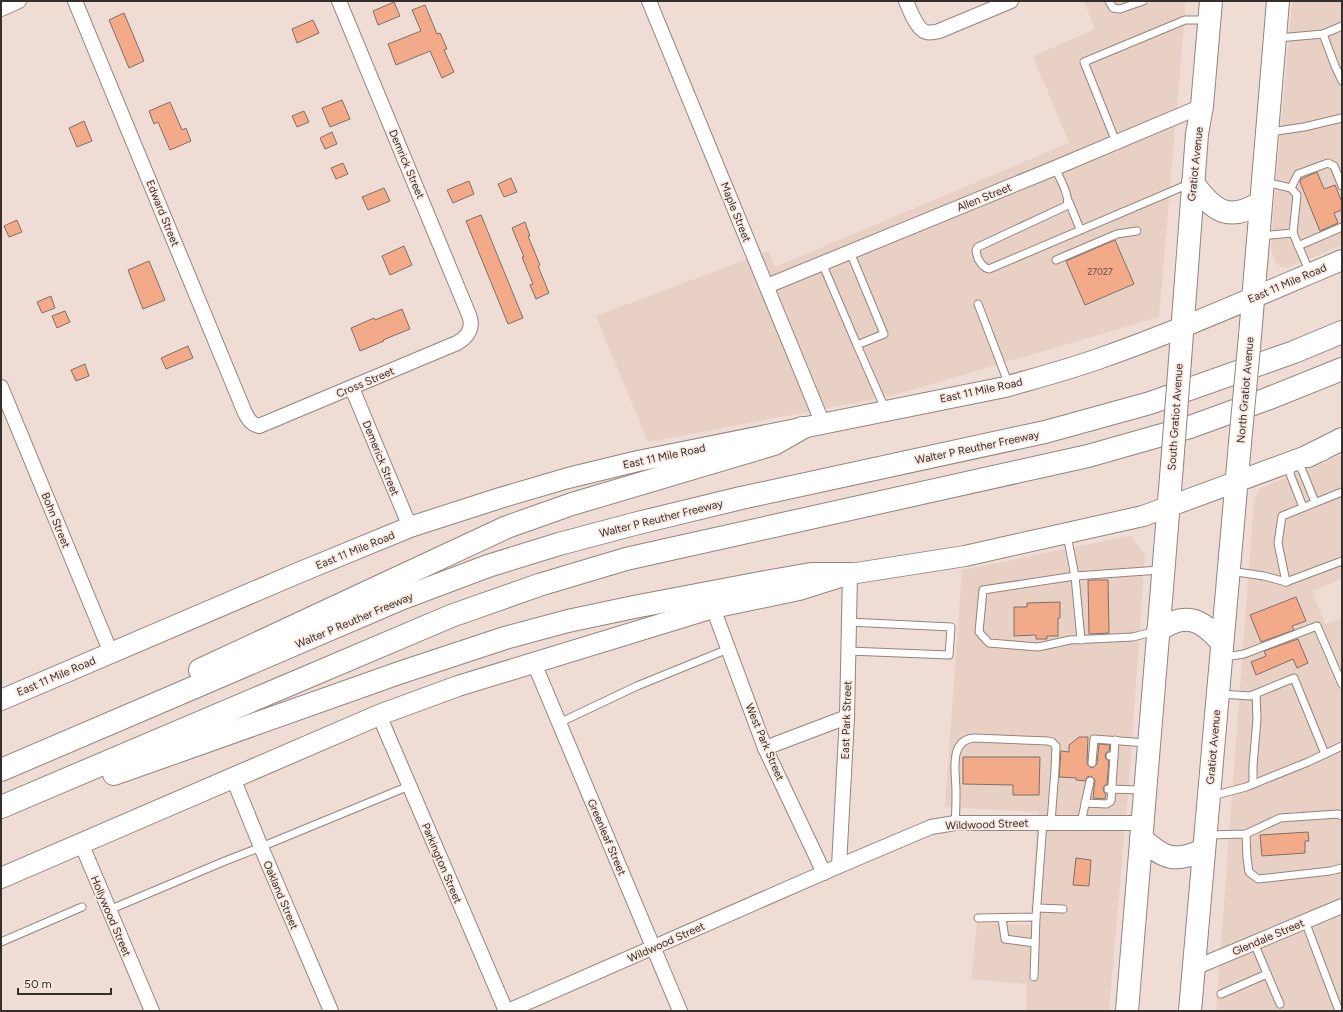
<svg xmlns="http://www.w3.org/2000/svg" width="1343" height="1012" viewBox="0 0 1343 1012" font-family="Figtree,sans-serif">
<rect width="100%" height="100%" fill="#eedcd5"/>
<g fill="#e9d0c5">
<polygon points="1084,1 1186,1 1159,317 891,396 648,442 596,316 769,251 775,267 1069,143 1033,56 1095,29"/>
<polygon points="1292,1 1342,1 1342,245 1287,268 1280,267 1276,263 1272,253 1271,247 1273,216"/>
<polygon points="1342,455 1342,579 1312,591 1325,624 1342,618 1342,1011 1216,1011 1254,500 1260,488"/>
<polygon points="1130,536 1145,554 1130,769 1109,1011 1026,1011 1026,984 971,979 977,923 1030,925 1038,812 945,807 962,570"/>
</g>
<g fill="#f3aa88" stroke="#7e6f69">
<polygon points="394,2 400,16 378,25 373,11"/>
<polygon points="425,5 437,34 440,33 447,49 444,50 454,72 442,78 430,51 396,65 388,44 421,31 412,10"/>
<polygon points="124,13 144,61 129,68 109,20"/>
<polygon points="313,20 319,33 297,43 292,29"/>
<polygon points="342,100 350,119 330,127 322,108"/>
<polygon points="170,102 182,130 186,128 191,141 170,150 158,122 154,124 149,111"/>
<polygon points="304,111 309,122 297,127 292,116"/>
<polygon points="84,121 92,141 77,147 69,128"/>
<polygon points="332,132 337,144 325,149 320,138"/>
<polygon points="343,163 348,174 336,179 331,168"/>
<polygon points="1317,172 1324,189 1335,185 1342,202 1342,210 1334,213 1338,223 1320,231 1300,182 1301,179"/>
<polygon points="511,178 517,192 504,197 498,184"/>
<polygon points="469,181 474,194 453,203 447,190"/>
<polygon points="384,188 390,201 368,210 362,197"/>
<polygon points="481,215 523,318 508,324 466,221"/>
<polygon points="17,220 22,232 9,237 4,226"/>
<polygon points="525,222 530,236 528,236 540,265 538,266 549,293 536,299 530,285 533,284 522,257 524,257 512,228"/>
<polygon points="1115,240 1134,284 1085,305 1066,261"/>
<polygon points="404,246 412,265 390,275 382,256"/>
<polygon points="149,261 165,300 143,309 128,270"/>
<polygon points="51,296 55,308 42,313 37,302"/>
<polygon points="402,309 410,329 383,340 384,341 360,351 351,328 374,318 375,320"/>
<polygon points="65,311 70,322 57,328 52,316"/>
<polygon points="188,346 193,358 166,369 161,358"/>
<polygon points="85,364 89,376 76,381 71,370"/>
<polygon points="1088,580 1108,580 1109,633 1089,634"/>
<polygon points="1296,597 1306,621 1292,626 1294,630 1261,642 1250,615"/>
<polygon points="1060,602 1060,618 1058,618 1058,636 1047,636 1047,639 1036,639 1036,635 1014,636 1014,607 1027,607 1027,603"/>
<polygon points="1298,639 1308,663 1297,668 1293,659 1256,675 1251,662 1266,656 1264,651"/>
<polygon points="1079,737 1088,737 1087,763 1088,765 1091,768 1094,767 1097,764 1099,744 1110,745 1109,751 1106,753 1105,756 1106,759 1109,761 1107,784 1104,786 1103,788 1104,792 1106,794 1105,799 1093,798 1095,780 1091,776 1087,777 1085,781 1076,780 1076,778 1059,777 1061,751 1069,752 1069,745"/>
<polygon points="963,757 1040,757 1039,795 1013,795 1013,785 963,784"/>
<polygon points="1308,832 1309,841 1305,841 1305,853 1262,856 1260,835"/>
<polygon points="1076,858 1091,860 1089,886 1073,885"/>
</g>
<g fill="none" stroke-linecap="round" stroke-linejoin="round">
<g stroke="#93847d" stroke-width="9">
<g id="service">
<polyline points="1109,1 1113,8 1120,9 1143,1"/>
<polyline points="1323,34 1335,66 1342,81"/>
<polyline points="1278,38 1323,34 1342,26"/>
<polyline points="1270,132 1304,127 1342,118"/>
<polyline points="1116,142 1084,62 1185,20 1206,20"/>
<path d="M 1055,168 C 1059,177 1072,199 1066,206 L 978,247 L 976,250 C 977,258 979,263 986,268 L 989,269 L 1189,184"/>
<polyline points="1265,182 1291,188 1297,195 1293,233 1310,273"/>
<polyline points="1291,188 1298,174 1328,163 1334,166 1342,186"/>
<polyline points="1069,202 1080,229"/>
<polyline points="1260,236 1293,233"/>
<polyline points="1298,246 1342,227"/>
<polyline points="1056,260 1117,234 1137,231"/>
<polyline points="822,263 857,345 884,334 850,252"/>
<polyline points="978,304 1009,385"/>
<polyline points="857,345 886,411"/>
<polyline points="1303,507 1290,474 1293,461 1302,470 1315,502"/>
<polyline points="1067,535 1075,576 1081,640"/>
<polyline points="1230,571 1264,576 1286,582 1342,561"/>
<polyline points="1286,582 1278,543 1282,516 1342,492"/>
<polyline points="1156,631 1133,637 1070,640 1038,647 989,643 979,632 983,590 1075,576 1160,570"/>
<polyline points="849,651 949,655 951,627 849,622"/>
<polyline points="1225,657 1244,654 1317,626 1342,684"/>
<polyline points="1221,694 1250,696 1294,678 1325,754"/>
<polyline points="559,723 637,686 728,649"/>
<polyline points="1110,756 1114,756 1115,740"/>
<polyline points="1092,763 1094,739 1147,743"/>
<polyline points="1253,784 1253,766 1257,719 1256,694"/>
<polyline points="1108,789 1142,790"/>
<polyline points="1212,796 1246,787 1308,762 1342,746"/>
<polyline points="1085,803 1107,804 1111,801 1114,756"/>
<path d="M 955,823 C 956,813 956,802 956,791 C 956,774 948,740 974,738 L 1048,741 L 1052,742 L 1056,746 L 1055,770 L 1051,822"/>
<polyline points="1081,823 1090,781"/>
<polyline points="1246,834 1247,858 1249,872 1258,879 1330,871 1342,868"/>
<polyline points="1208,835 1246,834 1280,818 1338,814 1342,816"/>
<polyline points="1037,908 1063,909"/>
<polyline points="109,910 225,861 261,847 409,786"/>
<polyline points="978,918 1036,917 1043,822"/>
<polyline points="1002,918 1005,939 1035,943"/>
<polyline points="1305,921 1339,1011 1338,1011"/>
<polyline points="1,942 82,907"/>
<polyline points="1254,943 1280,1004"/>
<polyline points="1034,977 1036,917"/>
<polyline points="1221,994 1267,974"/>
</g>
</g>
<g stroke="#93847d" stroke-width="16">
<g id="minor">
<path d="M 75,1 L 245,413 C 249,420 251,424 259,426 L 457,343 C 468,337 474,327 469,315 L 339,1"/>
<polyline points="649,1 823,424"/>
<path d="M 906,1 C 910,10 917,30 926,32 C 930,33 935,32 939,31 L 1011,1"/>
<polyline points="1,9 19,1"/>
<polyline points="767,286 1055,168 1202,106"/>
<polyline points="1,387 111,653"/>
<polyline points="352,388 410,527"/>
<polyline points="713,608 765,748 824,873"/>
<polyline points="534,663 680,1011"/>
<polyline points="379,715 506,1011"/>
<polyline points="765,748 847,717"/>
<polyline points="233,778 261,847 331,1011"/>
<polyline points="81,843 152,1011"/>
<polyline points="839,866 847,717 850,574"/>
<polyline points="1194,968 1342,906"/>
<polyline points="508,1011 839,866 931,827 955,823 1143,823"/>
</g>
</g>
<g stroke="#93847d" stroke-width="22">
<g id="secondary">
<path d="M 1,700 L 298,573 L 410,527 L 500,498 L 568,478 L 638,461 L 1005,387 C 1036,378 1067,370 1098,359 C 1181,330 1261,294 1342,260"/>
<polyline points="1,878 379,715 458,686 713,608 799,590 850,574 965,556 1143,516 1323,450"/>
</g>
</g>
<g stroke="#93847d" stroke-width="24">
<g id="primary">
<path d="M 1193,183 C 1213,211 1229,223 1261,202"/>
<polyline points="1250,336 1278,1"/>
<polyline points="1180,360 1197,134 1202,106 1211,1"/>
<path d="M 1158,631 C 1185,611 1202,619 1222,643"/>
<path d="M 1141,838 C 1164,859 1175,863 1204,850"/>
<polyline points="1127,1011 1160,612 1172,465"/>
<polyline points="1190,1011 1240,443"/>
</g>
</g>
<g stroke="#93847d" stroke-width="24">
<g id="motorway">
<polyline points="1308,456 1342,439"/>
<polyline points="200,670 507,527 572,504 774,444 802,428"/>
<polyline points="1,770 403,598 488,566 559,544 638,523 741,498 1045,432 1150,403 1294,352 1342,332"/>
<polyline points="114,774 399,673 505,638 568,621 634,607 760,583 811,574 850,574"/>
<polyline points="1,807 451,616 539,585 626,559 666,550 1088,456 1190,427 1267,399 1342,369"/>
</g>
</g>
<use href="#service" stroke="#fff" stroke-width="7"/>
<use href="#minor" stroke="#fff" stroke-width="14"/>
<use href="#secondary" stroke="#fff" stroke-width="20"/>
<use href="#primary" stroke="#fff" stroke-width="22"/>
<use href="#motorway" stroke="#fff" stroke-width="22"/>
<g stroke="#93847d" stroke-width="24" stroke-linecap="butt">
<g id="primary-bridge">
<polyline points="1240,443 1250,336"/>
<polyline points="1172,465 1180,360"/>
</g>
</g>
<use href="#primary-bridge" stroke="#fff" stroke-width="22"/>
</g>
<g text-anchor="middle" stroke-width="3.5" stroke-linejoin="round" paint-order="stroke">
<g font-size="9" fill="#644d42">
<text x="1100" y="275">27027</text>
</g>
<g font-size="11" fill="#352e2b" stroke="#fbeae2">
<text transform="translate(407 164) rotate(67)" y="4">Demrick Street</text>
<text transform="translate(1195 164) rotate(-84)" y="4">Gratiot Avenue</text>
<text transform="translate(984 197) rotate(-22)" y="4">Allen Street</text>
<text transform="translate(736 212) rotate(68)" y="4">Maple Street</text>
<text transform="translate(163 213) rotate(68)" y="4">Edward Street</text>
<text transform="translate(1287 283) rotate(-23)" y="4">East 11 Mile Road</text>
<text transform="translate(365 382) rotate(-23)" y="4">Cross Street</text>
<text transform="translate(981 390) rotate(-12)" y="4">East 11 Mile Road</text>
<text transform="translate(1245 390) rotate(-85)" y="4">North Gratiot Avenue</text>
<text transform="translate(1175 417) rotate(-86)" y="4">South Gratiot Avenue</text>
<text transform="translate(977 447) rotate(-12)" y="4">Walter P Reuther Freeway</text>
<text transform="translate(664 456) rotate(-12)" y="4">East 11 Mile Road</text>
<text transform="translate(381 458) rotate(68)" y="4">Demerick Street</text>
<text transform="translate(661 518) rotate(-14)" y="4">Walter P Reuther Freeway</text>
<text transform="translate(56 520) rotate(68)" y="4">Bohn Street</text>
<text transform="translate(355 550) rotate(-22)" y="4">East 11 Mile Road</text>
<text transform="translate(354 620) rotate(-23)" y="4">Walter P Reuther Freeway</text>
<text transform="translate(56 676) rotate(-23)" y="4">East 11 Mile Road</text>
<text transform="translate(846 720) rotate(-88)" y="4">East Park Street</text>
<text transform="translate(765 742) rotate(67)" y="4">West Park Street</text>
<text transform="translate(1213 747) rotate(-85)" y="4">Gratiot Avenue</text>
<text transform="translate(987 824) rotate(-2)" y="4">Wildwood Street</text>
<text transform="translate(607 837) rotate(67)" y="4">Greenleaf Street</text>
<text transform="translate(442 863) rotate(67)" y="4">Parkington Street</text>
<text transform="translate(281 895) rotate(67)" y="4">Oakland Street</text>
<text transform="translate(111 916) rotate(67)" y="4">Hollywood Street</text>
<text transform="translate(1268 937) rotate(-23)" y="4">Glendale Street</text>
<text transform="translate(666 942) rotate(-24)" y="4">Wildwood Street</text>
</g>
</g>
<rect width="1343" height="1012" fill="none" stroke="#352e2b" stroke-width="4"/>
<path d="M18 988v6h93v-6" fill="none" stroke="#352e2b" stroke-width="2"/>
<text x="24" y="988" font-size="12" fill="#352e2b" stroke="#fbeae2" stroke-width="3" paint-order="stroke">50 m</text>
</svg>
